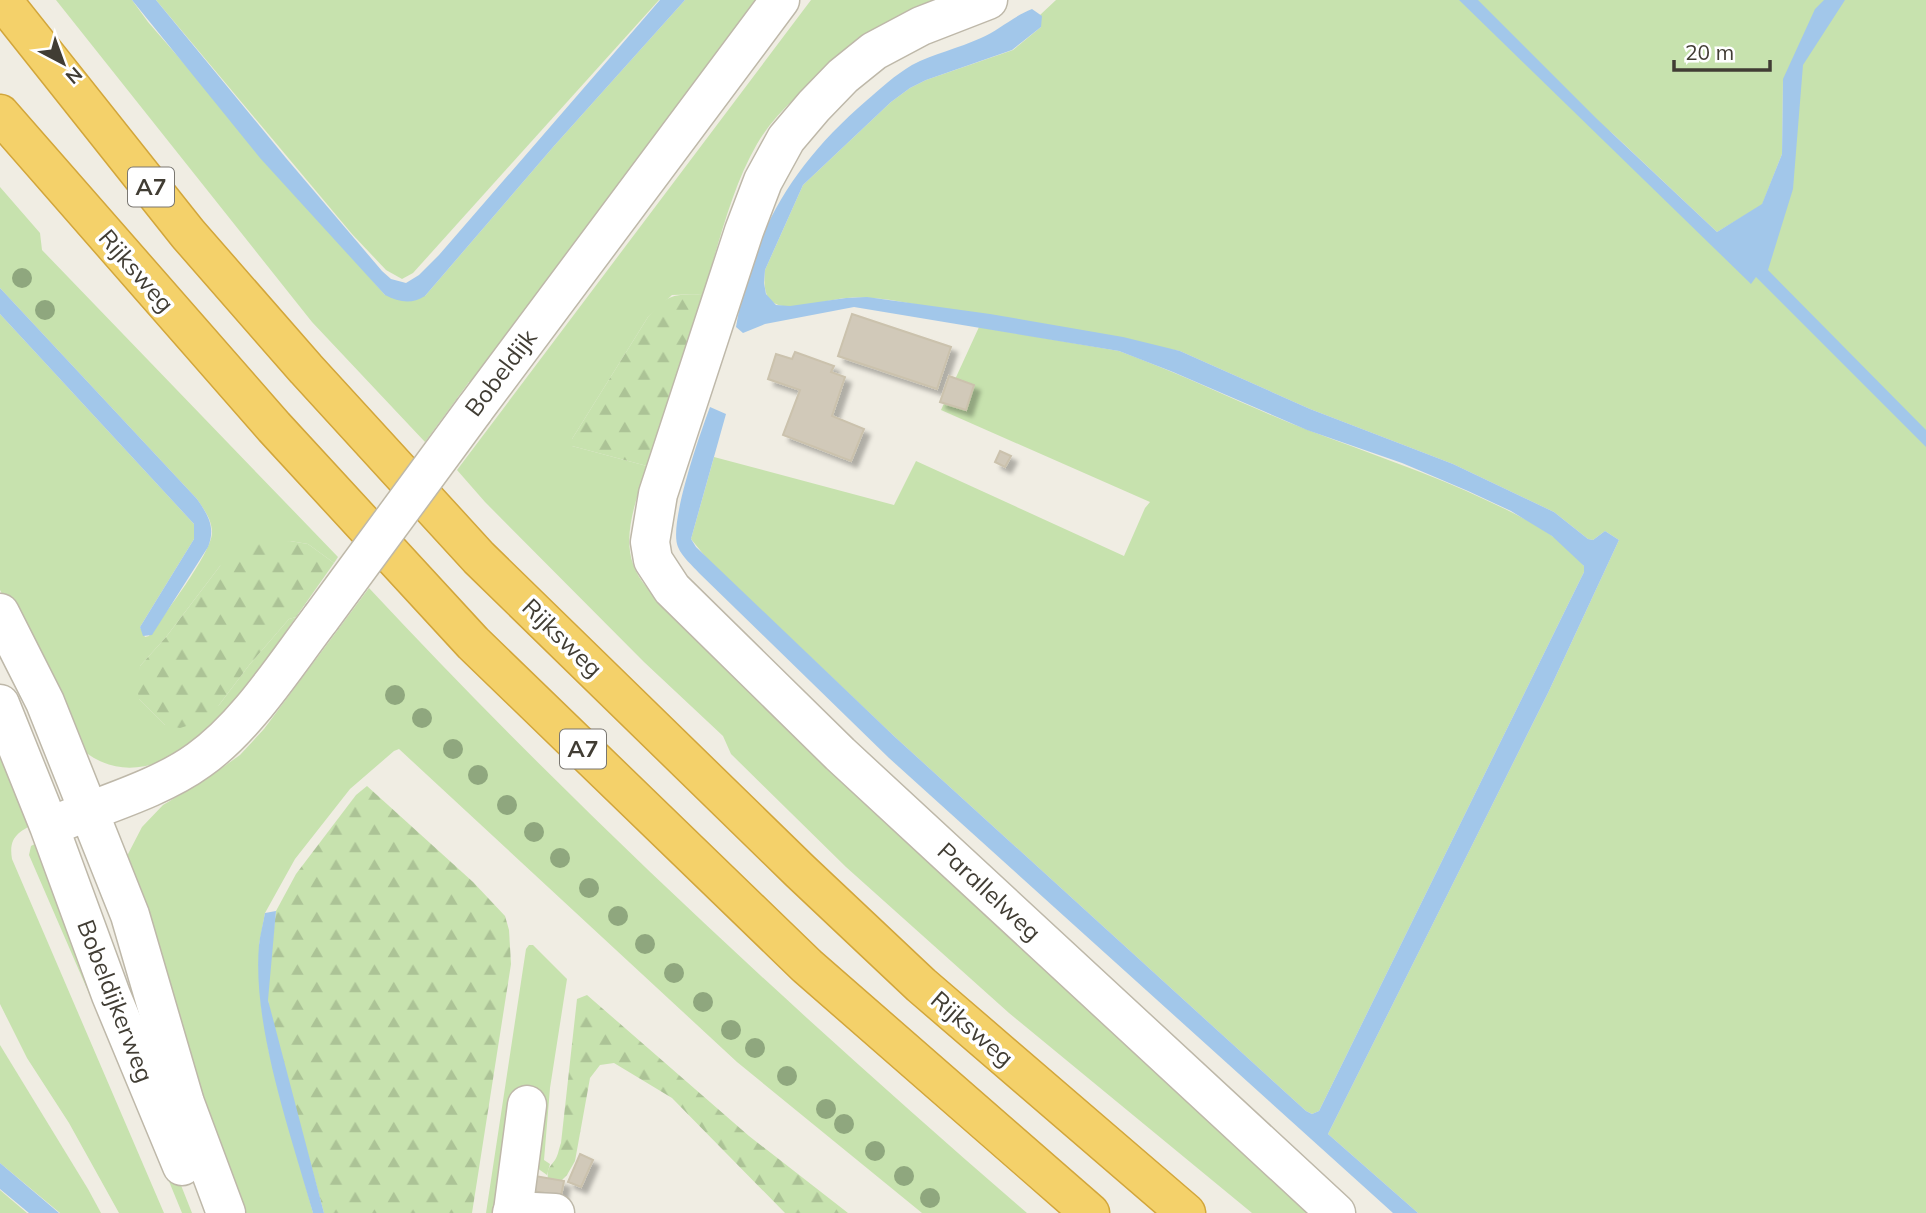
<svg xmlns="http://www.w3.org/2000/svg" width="1926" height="1213" viewBox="0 0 1926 1213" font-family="Mulish,sans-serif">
<defs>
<pattern id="forest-firs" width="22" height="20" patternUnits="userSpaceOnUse" patternTransform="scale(1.75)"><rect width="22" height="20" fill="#c7e2ae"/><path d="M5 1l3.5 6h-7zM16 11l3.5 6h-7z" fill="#acc396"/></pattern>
<filter id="shadow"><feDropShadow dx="6" dy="6" stdDeviation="2" flood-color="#0004"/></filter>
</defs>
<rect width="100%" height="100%" fill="#f0ede3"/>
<g fill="#c7e2ae" fill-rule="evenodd">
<polygon points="56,0 132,0 148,22 385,295 425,296 554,146 685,0 761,0 475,384 469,382 425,442 312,322"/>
<polygon points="156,0 659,0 413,273 402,279 386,270 352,234"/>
<path d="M 811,0 L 939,0 C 881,38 792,83 757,144 C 731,189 719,244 703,294 L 672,295 L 648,317 L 572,439 L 572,446 L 647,466 C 638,495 622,533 633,564 C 639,582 654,595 667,609 L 1323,1213 L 1252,1213 L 1009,1013 L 846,867 L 731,754 L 723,736 L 644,662 L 485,502 L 457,470 Z"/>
<path d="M 1056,0 L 1926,0 L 1926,1213 L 1418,1213 L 1328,1134 L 1548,693 L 1619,540 L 1605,531 L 1593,540 L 1588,539 L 1554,512 L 1453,464 L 1310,409 L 1180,351 L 891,300 C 876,298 862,297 847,298 C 828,299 793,312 776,304 C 763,299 764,282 765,270 L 803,185 L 891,102 L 910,88 L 926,80 L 1013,50 L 1041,27 L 1040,15 ZM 1783,79 L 1788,185 L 1751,283 L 1609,130 L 1717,232 L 1762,205 L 1782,154 Z"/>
<path d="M 0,187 L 40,233 L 42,250 L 338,557 L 334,563 L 308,544 L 290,541 L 220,566 L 166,637 L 140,666 L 139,699 L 165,725 L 219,705 L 250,664 L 289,619 L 296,617 C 281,639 265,661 249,682 C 242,692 236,704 228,713 C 188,754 131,792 80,748 L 0,590 L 0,314 L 194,524 L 194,539 L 140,627 L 145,637 L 149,636 C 163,616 211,554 212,533 C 212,519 204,510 197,499 L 0,288 Z"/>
<path d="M 979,327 L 1119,351 L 1140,359 C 1197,381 1251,408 1308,430 C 1368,453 1429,473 1488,501 C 1523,517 1560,535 1584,566 L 1584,572 L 1319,1111 L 1312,1114 L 1306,1111 L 895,737 L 708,560 L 691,539 L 714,457 L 894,505 L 916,461 L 1124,556 L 1145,508 L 1150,502 L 941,410 Z"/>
<path d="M 369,588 C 575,809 798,1015 1027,1213 L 922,1213 L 737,1062 L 399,749 L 394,751 L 350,789 L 295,859 L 265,913 L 259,945 L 261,1005 L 269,1052 L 313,1213 L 235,1213 L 127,882 L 127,856 L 142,827 L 163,805 L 205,780 L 240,755 L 264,729 Z"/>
<path d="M 0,724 L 38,822 C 20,831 8,836 12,859 L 164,1213 L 119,1213 L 69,1123 L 27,1058 L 0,1004 Z"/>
<polygon points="44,839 192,1213 182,1213 143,1118 29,855 31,846"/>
<polygon points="529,945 533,945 567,979 550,1088 544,1160 550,1164 547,1175 530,1163 501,1213 486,1213 526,949"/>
<polygon points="0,1045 88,1189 101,1213 60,1213 0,1163"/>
<polygon points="0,1190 27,1213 0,1213"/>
</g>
<g fill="url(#forest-firs)">
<path d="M 703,294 L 647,466 L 572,446 L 572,439 L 648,317 C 670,293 671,295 703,294 Z"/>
<polygon points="290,541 308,544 334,563 296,617 289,619 250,664 219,705 193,724 180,728 165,725 139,699 136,683 140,666 166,637 220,566 240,547 259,543"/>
<polygon points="367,786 473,882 505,916 509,930 511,964 472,1213 324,1213 272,1023 268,1000 268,980 276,911 296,874 356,795"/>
<path d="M 587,995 L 749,1136 L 848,1213 L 785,1213 L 672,1098 L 614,1063 L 600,1065 L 590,1078 L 575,1161 L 567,1175 L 559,1183 L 548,1181 C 547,1169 548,1169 555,1160 C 558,1156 559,1148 561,1143 L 577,999 Z"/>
</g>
<g fill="#a2c7ea">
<path d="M 132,0 L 156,0 L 286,158 L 382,271 L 391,279 L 406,283 L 419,275 L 439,255 L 660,0 L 685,0 L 554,146 L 425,296 C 411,305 399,302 385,295 L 260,158 Z"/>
<polygon points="1459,0 1478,0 1597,119 1717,232 1762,204 1782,154 1783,79 1815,9 1824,0 1845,0 1803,65 1793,189 1768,270 1926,430 1926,447 1756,277 1751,284"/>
<path d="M 1032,9 L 1042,16 L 1041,27 L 1012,50 L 926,80 L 910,88 L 891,102 L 803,185 L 765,270 L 764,283 L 766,294 L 776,305 L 790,306 L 846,298 L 867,297 L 990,314 L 1123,337 L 1180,351 L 1310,409 L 1453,464 L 1554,512 L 1588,539 L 1593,540 L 1605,531 L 1619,540 L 1548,693 L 1328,1134 L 1418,1213 L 1393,1213 L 889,758 L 699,573 C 693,566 682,557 678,547 C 668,524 700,434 710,407 L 726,414 L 691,539 L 696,547 L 895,737 L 1306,1111 L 1312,1114 L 1319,1111 L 1584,572 L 1584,566 L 1552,536 L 1511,511 L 1468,491 L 1402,463 L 1307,430 L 1173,372 L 1119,351 L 854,307 L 765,324 L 743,333 L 736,327 C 752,232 793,164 866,101 C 880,89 895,75 912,65 C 933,54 959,48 981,38 C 999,30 1014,16 1032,9 Z"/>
<path d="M 0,288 L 197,499 C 208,515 216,527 208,547 L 152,635 L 143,636 L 140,627 L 194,539 L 194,524 L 0,314 Z"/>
<path d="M 276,911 L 268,1000 L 324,1213 L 313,1213 C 291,1134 252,1027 259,945 C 260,935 263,924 265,913 Z"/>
<polygon points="0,1163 59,1213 29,1213 0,1189"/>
</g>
<g fill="#d1c9b9" stroke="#cbc2ad" stroke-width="2" filter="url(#shadow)">
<polygon points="852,314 951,347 937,389 838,356"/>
<polygon points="795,352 834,366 831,372 845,377 832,416 864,429 851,461 783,435 800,390 768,379 776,354 792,359"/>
<polygon points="949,376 974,385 966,410 940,402"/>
<polygon points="1000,451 1011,456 1005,467 995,462"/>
<polygon points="580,1154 593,1160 581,1187 568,1182"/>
<polygon points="535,1176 564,1181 561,1196 533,1191"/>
</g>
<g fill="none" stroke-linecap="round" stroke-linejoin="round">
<g stroke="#beb8a9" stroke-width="41">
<g id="minor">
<polyline points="988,0 921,26 874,51 843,76 814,106 786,139 763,181 744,231 658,494 650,542 653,560 672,589 840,754 1336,1213"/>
<polyline points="474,410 780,0"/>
<polyline points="0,613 45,702 130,915 185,1103 226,1213"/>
<polyline points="0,704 49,826 111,995 182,1166"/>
<path d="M 66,820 C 109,803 162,787 199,760 C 247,726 285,665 321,618"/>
<polyline points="513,1211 527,1105"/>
<polyline points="512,1213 513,1211 555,1213"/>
</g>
</g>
<g stroke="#d2a63b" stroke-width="41">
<g id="highway">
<polyline points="2,0 188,234 306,369 479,558 800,871 921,985 1186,1213"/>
<polyline points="0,114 274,427 473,643 807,966 1090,1213"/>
</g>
</g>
<use href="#minor" stroke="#fff" stroke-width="38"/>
<use href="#highway" stroke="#f4d16a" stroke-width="38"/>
<g stroke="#beb8a9" stroke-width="41" stroke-linecap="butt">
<polyline id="minor-bridge" points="321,618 474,410"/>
</g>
<use href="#minor-bridge" stroke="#fff" stroke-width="38"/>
</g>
<g fill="#8fa77e">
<circle cx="22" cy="278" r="10"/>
<circle cx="45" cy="310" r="10"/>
<circle cx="395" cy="695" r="10"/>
<circle cx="422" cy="718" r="10"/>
<circle cx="453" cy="749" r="10"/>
<circle cx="478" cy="775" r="10"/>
<circle cx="507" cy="805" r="10"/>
<circle cx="534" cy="832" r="10"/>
<circle cx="560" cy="858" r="10"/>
<circle cx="589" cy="888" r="10"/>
<circle cx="618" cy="916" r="10"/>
<circle cx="645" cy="944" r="10"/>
<circle cx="674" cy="973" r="10"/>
<circle cx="703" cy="1002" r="10"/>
<circle cx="731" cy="1030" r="10"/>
<circle cx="755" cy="1048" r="10"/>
<circle cx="787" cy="1076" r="10"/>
<circle cx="826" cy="1109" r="10"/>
<circle cx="844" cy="1124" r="10"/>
<circle cx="875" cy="1151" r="10"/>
<circle cx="904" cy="1176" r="10"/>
<circle cx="930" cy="1198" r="10"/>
</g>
<g text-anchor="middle" stroke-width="7" stroke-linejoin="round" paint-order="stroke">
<g fill="#fff" stroke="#7a7771" stroke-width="2">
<rect x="128" y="167.5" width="46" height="39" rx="5"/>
<rect x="560" y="729.5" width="46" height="39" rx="5"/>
</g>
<g font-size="23" font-weight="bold" fill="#413d34">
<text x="151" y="195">A7</text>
<text x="583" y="757">A7</text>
</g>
<g font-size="24" fill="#413d34" stroke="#fff">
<text transform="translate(136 271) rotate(49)" y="8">Rijksweg</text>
<text transform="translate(501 373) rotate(-53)" y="8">Bobeldijk</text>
<text transform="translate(562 638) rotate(44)" y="8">Rijksweg</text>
<text transform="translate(989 892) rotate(43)" y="8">Parallelweg</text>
<text transform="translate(115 1001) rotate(69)" y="8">Bobeldijkerweg</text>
<text transform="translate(972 1029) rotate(41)" y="8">Rijksweg</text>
</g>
</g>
<g transform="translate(63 63) rotate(139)" stroke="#ffffff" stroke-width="5" paint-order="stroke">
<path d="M0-5L12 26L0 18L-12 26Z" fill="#413d34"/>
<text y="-10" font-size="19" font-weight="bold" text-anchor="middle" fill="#413d34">N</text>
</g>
<path d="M1674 60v10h96v-10" fill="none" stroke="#413d34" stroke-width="3.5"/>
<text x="1685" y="60" font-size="21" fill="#413d34" stroke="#ffffff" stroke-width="5" paint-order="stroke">20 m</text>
</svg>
